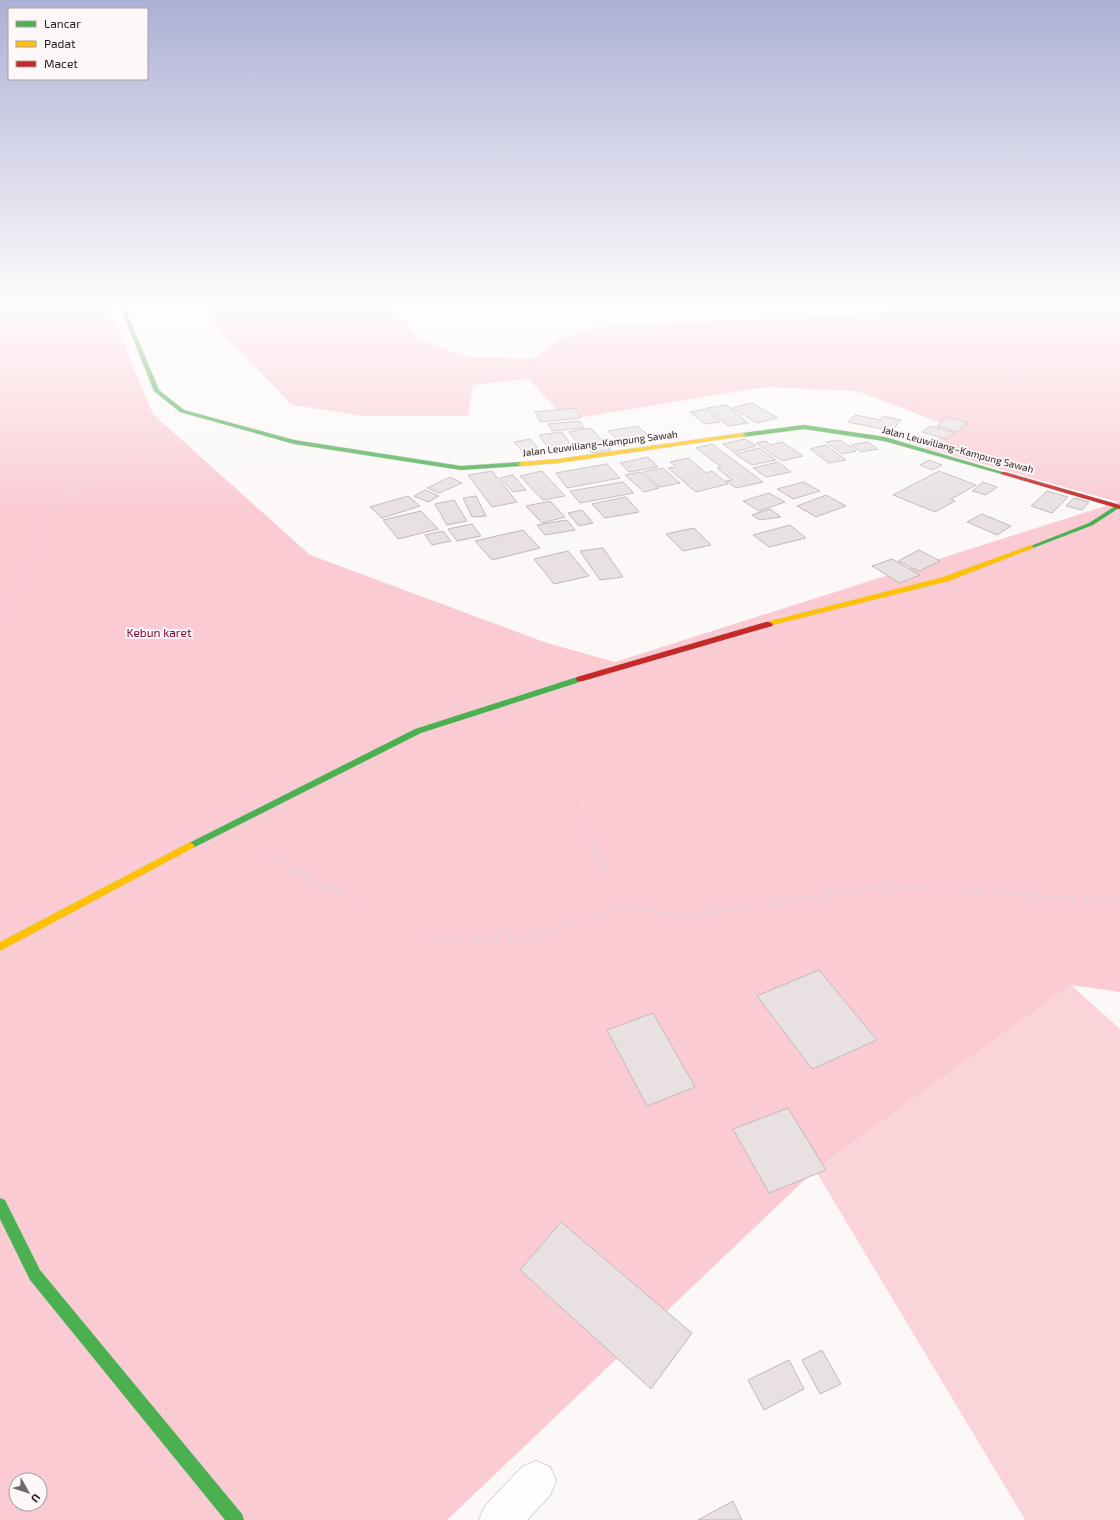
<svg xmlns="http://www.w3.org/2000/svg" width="1120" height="1520" viewBox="0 0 1120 1520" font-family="'Exo 2',sans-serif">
<rect width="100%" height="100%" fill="#fcf8f8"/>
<polygon fill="#fbd4da" points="1071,985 1120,1029 1120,1520 1025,1520 815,1170"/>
<path fill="#facbd3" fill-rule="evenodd" d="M 0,301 L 106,301 L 153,414 L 310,555 L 547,643 L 615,662 L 1118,502 L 925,448 L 952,427 L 857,391 L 765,387 L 566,420 L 529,379 L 473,385 L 468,416 L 365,416 L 292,405 L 211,322 L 206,301 L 384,301 L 418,338 L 467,357 L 533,359 L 561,338 L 598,327 L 872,314 L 916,301 L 1120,301 L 1120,992 L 1071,985 L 815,1170 L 447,1520 L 0,1520 ZM 16,1480 L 40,1480 L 40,1504 L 16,1504 Z"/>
<g fill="#e8e0e1" stroke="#c0b9ba">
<polygon points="752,403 778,418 757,423 732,408"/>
<polygon points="727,405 748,423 728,426 707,408"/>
<polygon points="575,408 581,418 540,422 535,412"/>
<polygon points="706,409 720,422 705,424 690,412"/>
<polygon points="855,415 880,420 883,416 901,420 892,431 848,422"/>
<polygon points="947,417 968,423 957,432 937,426"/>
<polygon points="580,421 584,428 552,431 548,424"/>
<polygon points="637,426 648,435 619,441 608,431"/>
<polygon points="930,426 955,433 947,439 922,432"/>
<polygon points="591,428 604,443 581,447 569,432"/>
<polygon points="562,432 574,449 551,452 539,435"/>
<polygon points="675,433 679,438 666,440 662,435"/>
<polygon points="530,439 540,450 524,453 514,442"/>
<polygon points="745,439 756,446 734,452 723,444"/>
<polygon points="840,440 856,451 842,454 826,442"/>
<polygon points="765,441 771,445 782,442 803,456 782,461 756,443"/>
<polygon points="868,442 878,449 861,452 851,445"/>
<polygon points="712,444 763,482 736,488 726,481 732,480 717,468 721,467 696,448"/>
<polygon points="606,445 611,450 592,453 587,448"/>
<polygon points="826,445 846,460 829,463 810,449"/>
<polygon points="759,448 776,460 752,465 735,454"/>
<polygon points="648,457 658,467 629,472 620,463"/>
<polygon points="688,458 706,473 712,471 728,484 696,492 668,468 676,467 670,462"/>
<polygon points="929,460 942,465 933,470 920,465"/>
<polygon points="778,462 791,472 766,477 753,468"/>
<polygon points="607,464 620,478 567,488 556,473"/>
<polygon points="663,468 680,483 660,487 643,472"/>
<polygon points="492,471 517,502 492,507 468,475"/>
<polygon points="542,471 565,496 543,500 520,476"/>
<polygon points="939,471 976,485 951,499 955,501 935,512 893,495"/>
<polygon points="640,472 659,488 644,492 625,475"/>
<polygon points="513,475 526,490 513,492 500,478"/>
<polygon points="450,477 462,483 439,493 427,488"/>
<polygon points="623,482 634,493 580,503 570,491"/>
<polygon points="804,482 820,491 793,499 777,489"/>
<polygon points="983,482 997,487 986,495 972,491"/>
<polygon points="425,490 439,496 428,502 414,496"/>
<polygon points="1047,491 1068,497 1052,513 1031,506"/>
<polygon points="769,493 785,502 759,511 743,501"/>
<polygon points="826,495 846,506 816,517 797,506"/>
<polygon points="408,496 420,506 382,518 370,507"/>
<polygon points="476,496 486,516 472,517 463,498"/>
<polygon points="626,497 639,512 605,518 592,504"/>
<polygon points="1074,498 1089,502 1082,510 1066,506"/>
<polygon points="454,500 467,521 447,525 435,504"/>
<polygon points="550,501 565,517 542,523 526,506"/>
<polygon points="770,509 781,517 759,520 752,515"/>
<polygon points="582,510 593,523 579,526 568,513"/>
<polygon points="421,511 438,529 398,539 383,520"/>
<polygon points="982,514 1011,526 997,535 967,522"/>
<polygon points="567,520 575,530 545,535 537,525"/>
<polygon points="472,524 481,536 457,541 448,529"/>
<polygon points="790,525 806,538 769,547 753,535"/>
<polygon points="694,528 711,545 683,551 666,534"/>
<polygon points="523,530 540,548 492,560 475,541"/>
<polygon points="443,531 451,541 432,545 425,535"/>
<polygon points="603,548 623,577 600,580 580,551"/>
<polygon points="919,550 940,561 919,571 898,561"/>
<polygon points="568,551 589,576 554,584 534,559"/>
<polygon points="892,559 920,575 900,583 872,566"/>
<polygon points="819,970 877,1040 812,1069 757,996"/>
<polygon points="653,1013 695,1087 647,1106 607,1030"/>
<polygon points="788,1108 826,1170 769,1193 733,1129"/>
<polygon points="561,1222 692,1333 651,1389 520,1270"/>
<polygon points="822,1350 841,1384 820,1394 802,1360"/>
<polygon points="789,1360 804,1389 764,1410 748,1380"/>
<polygon points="733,1501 742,1520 698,1520"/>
</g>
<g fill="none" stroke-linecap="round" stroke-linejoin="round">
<g stroke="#dcd4d5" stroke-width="2">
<polygon id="street" points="536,1461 550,1467 556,1481 550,1495 527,1520 479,1520 485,1506 522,1467"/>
</g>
<g stroke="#dcd4d5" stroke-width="1">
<g id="fast">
<polygon points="118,301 122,301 159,390 184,410 294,440 461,466 521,462 524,464 521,466 461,470 294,444 180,412 154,391"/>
<polygon points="804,425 885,437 1006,473 1001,474 884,441 804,429 743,437 740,435 743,433"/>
<polygon points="1117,505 1119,506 1119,508 1093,525 1033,548 1031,549 1028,547 1089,523"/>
<polygon points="577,677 583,677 584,679 583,681 421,733 193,848 187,848 185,846 187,844 415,729"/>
<polygon points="0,1198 5,1200 40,1270 242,1514 244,1520 225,1520 30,1280 0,1219"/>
</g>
</g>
<g stroke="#dcd4d5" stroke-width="1">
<g id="slow">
<polygon points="743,433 746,435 745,436 558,463 521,466 518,464 521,462 558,459"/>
<polygon points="1031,545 1033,546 1033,548 949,581 769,626 765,624 766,622 943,577"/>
<polygon points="190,842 193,844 195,846 193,848 0,951 0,942"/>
</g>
</g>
<g stroke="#dcd4d5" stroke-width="1">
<g id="jam">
<polygon points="1001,472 1005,472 1120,505 1120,509 1001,474"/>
<polygon points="766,622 769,622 773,624 772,626 583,681 577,681 576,679 577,677"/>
</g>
</g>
<polyline stroke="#dfdede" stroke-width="1.5" stroke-dasharray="0.5 1.5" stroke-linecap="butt" points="147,437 164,424"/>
<polyline stroke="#dfdede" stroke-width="2" stroke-dasharray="0.5 2" stroke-linecap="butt" points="4,613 50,510 148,436"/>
<g stroke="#dfdede" stroke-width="2.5" stroke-dasharray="1 3" stroke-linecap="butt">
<polyline points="0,621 4,612"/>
<polyline points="581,701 583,819 593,841"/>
</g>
<g stroke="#dfdede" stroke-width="3" stroke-dasharray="1 3.5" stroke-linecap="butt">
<polyline points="592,840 622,906"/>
<polyline points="243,846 436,939 523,940 622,906 680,916 893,886 1120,901"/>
</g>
<use href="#street" fill="#fffefe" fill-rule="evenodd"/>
<use href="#fast" fill="#4caf50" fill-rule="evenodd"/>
<use href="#slow" fill="#ffc107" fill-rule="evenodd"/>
<use href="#jam" fill="#c62828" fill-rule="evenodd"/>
</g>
<linearGradient id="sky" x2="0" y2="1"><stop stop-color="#acb0d5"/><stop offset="0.59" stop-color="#fefcfc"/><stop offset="1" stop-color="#fefcfc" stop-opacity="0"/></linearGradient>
<rect width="1120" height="514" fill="url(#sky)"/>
<g text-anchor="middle" stroke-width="4" stroke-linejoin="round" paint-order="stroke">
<g font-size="10" fill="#261c1d" stroke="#fdf7f7">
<text transform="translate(600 443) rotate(-7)" y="4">Jalan Leuwiliang–Kampung Sawah</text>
<text transform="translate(958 449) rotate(15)" y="4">Jalan Leuwiliang–Kampung Sawah</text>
</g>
<g font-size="12" fill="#7e0032" stroke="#fdf7f7">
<text x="159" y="637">Kebun karet</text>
</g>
</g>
<rect x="8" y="8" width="140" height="72" fill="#fdf7f7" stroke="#a79fa0"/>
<rect x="16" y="21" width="20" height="6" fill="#4caf50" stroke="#a79fa0"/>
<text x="44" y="28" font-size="12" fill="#261c1d">Lancar</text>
<rect x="16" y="41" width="20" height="6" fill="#ffc107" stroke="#a79fa0"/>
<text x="44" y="48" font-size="12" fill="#261c1d">Padat</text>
<rect x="16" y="61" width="20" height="6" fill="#c62828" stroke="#a79fa0"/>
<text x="44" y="68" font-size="12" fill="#261c1d">Macet</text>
<g transform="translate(28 1492) rotate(129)"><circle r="19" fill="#fdf7f7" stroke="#a79fa0"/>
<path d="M0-3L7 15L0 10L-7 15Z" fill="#71696a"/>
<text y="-6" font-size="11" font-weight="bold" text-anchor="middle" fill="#261c1d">U</text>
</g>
</svg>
